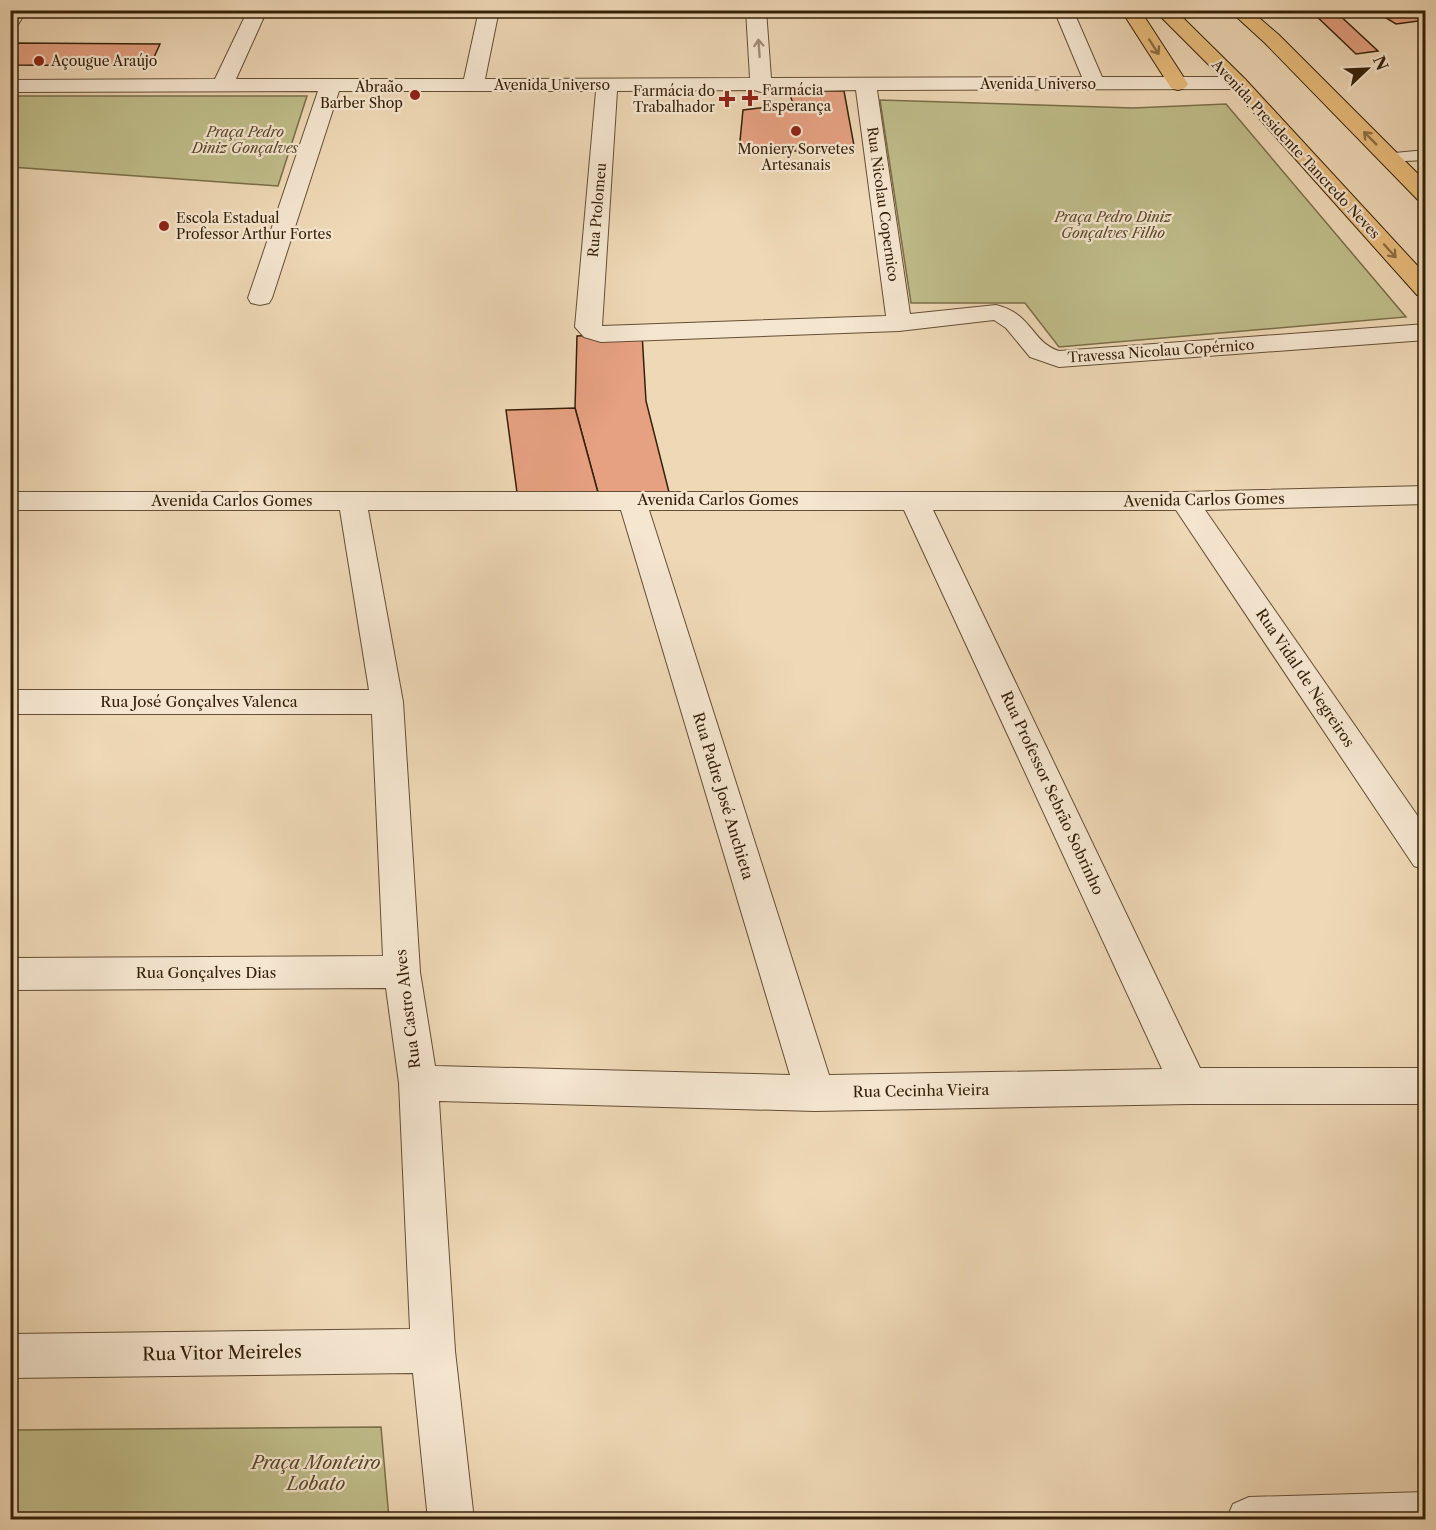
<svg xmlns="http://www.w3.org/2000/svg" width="1436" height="1530" viewBox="0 0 1436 1530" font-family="'Libre Caslon Text',serif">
<rect width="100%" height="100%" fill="#efd8b6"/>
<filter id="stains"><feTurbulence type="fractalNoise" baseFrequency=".00333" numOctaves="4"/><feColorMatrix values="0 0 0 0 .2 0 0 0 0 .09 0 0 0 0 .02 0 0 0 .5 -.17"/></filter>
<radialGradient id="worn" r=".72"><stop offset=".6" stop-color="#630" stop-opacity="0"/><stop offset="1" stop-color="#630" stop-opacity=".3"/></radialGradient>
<g fill="#bfbd8a" stroke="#7a6e49" stroke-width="1.5">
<polygon points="10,96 307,96 278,186 11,167"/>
<polygon points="880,100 1133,108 1226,104 1406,317 1059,347 1025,303 911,303"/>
<polygon points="381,1427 389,1519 11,1519 11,1430"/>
</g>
<g fill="#e6a182" stroke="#352008" stroke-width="1.5">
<polygon points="1310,10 1340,10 1335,11 1378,51 1356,54"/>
<polygon points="1373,10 1416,10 1426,20 1396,24"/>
<polygon points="16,43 160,44 150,66 10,65 10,51"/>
<polygon points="789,91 844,91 855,151 739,151 743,110 793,104"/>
<polygon points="642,333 646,401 671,500 600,500 575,408 577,336"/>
<polygon points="575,408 600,500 518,500 506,410"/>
</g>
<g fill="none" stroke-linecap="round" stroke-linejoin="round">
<g stroke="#644e34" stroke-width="2">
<polygon id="lane" points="1426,150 1426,160 1384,162 1381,158 1384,154"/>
</g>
<g stroke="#644e34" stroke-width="2">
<g id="street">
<polygon points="10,10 27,10 17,26 10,28"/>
<path d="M 248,10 L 267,10 L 236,79 L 464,79 L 479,10 L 499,10 L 485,79 L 750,78 L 746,10 L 766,10 L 771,78 L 1082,77 L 1054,10 L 1073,10 L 1102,77 L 1238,77 L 1245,79 L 1248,83 L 1245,87 L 1238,89 L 877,90 L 910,314 L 996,305 C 1033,314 1031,342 1059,351 L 1426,324 L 1426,340 L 1059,367 L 1030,357 L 1006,328 L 994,320 L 899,331 L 601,342 L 584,337 L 575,327 L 596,91 L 339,91 L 272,298 L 269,303 L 260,305 L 251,303 L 248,298 L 318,91 L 10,92 L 10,80 L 215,79 ZM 754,90 L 761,92 L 856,90 L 886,316 L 602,326 L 617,91 Z"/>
<path d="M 1426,486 L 1426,504 L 1205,510 L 1426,828 L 1426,870 L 1414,866 L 1176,510 L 933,510 L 1200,1068 L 1426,1068 L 1426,1104 L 1189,1104 L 815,1111 L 439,1101 L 455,1351 L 474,1520 L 428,1520 L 413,1373 L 10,1378 L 10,1334 L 410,1329 L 399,1083 L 386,988 L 10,990 L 10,958 L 383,956 L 372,714 L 10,714 L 10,690 L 369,690 L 340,510 L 10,510 L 10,492 L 1184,492 ZM 368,510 L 621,510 L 790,1075 L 435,1066 L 420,972 L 403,702 ZM 649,510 L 904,510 L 1162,1069 L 829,1075 Z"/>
<polygon points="1426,1492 1426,1520 1226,1520 1233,1504 1249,1497"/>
</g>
</g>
<g stroke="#352008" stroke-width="2">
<g id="primary">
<polygon points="1121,10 1140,10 1188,84 1185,88 1178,90 1171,88"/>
<polygon points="1154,10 1175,10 1245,79 1426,275 1426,297 1417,295 1231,87"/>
<polygon points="1229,10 1250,10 1279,35 1426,182 1426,202 1418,200 1265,43"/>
</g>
</g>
<use href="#lane" fill="#f5e6d0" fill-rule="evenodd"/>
<use href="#street" fill="#f5e6d0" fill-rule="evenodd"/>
<use href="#primary" fill="#e8bc7b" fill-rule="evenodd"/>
</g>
<defs><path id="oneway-shaft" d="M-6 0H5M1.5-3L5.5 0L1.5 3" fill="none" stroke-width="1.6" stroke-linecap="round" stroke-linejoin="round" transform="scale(1.5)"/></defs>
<g stroke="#8e6e42">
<use href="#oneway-shaft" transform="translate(1154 47) rotate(57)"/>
<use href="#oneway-shaft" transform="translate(1370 138) rotate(-135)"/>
<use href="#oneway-shaft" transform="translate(1390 251) rotate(48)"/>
</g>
<use stroke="#9f8d76" href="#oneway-shaft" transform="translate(759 48) rotate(-94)"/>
<g fill="#8f2418" stroke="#f5e6d0" stroke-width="2">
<circle cx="39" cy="61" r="6"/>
<circle cx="415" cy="95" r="6"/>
<path d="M747 89h6v6h6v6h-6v6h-6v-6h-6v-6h6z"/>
<path d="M724 90h6v6h6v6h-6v6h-6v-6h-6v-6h6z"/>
<circle cx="796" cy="131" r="6"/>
<circle cx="164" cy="226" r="6"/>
</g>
<g text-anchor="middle" stroke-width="4.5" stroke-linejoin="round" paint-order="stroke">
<g font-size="14" fill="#352008" stroke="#f5e6d0" text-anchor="start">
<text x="51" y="66">Açougue Araújo</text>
<text x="403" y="92" text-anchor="end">Abraão<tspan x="403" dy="16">Barber Shop</tspan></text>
<text x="762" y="95">Farmácia<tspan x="762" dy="16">Esperança</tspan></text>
<text x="715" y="96" text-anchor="end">Farmácia do<tspan x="715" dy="16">Trabalhador</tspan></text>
<text x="796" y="154" text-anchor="middle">Moniery Sorvetes<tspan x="796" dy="16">Artesanais</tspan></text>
<text x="176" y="223">Escola Estadual<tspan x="176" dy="16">Professor Arthur Fortes</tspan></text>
</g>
<g font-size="14" fill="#352008" stroke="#f5e6d0">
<text x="1038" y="89">Avenida Universo</text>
<text x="552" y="90">Avenida Universo</text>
<text transform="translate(1296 149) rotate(47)" y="5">Avenida Presidente Tancredo Neves</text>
<text transform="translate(883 204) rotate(82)" y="5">Rua Nicolau Copernico</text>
<text transform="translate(597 210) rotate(-85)" y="5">Rua Ptolomeu</text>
<text transform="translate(1161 351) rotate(-4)" y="5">Travessa Nicolau Copérnico</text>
</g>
<g font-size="14" font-style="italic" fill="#584728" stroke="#f5e6d0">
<text x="245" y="137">Praça Pedro<tspan x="245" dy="16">Diniz Gonçalves</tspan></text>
<text x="1113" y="222">Praça Pedro Diniz<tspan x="1113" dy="16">Gonçalves Filho</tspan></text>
</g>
<g font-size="15" fill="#352008" stroke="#f5e6d0">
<text x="718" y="505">Avenida Carlos Gomes</text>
<text transform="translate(1204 500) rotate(-1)" y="5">Avenida Carlos Gomes</text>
<text x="232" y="506">Avenida Carlos Gomes</text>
<text transform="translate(1305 678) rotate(56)" y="5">Rua Vidal de Negreiros</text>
<text x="199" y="707">Rua José Gonçalves Valenca</text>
<text transform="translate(1052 793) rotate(65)" y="5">Rua Professor Sebrão Sobrinho</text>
<text transform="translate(723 796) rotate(73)" y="5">Rua Padre José Anchieta</text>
<text x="206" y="978">Rua Gonçalves Dias</text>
<text transform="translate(408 1009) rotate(-97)" y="5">Rua Castro Alves</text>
<text transform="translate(921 1091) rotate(-1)" y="5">Rua Cecinha Vieira</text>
</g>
<g font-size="18" fill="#352008" stroke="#f5e6d0">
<text transform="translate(222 1353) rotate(-1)" y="6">Rua Vitor Meireles</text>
</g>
<g font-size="18" font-style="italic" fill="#584728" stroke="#f5e6d0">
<text x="316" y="1469">Praça Monteiro<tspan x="316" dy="21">Lobato</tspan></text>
</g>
</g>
<rect width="1436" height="1530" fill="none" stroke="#efd8b6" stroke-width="36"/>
<rect x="12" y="12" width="1412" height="1506" fill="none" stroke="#352008" stroke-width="3"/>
<rect x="18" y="18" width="1400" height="1494" fill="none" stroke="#352008" stroke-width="1.5"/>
<g transform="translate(1367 69) rotate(67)" stroke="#f5e6d0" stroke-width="4.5" paint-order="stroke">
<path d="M0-4.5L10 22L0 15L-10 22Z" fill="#352008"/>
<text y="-9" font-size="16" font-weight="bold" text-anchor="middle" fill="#352008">N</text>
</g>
<rect width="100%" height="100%" filter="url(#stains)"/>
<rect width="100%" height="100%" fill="url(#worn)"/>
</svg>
